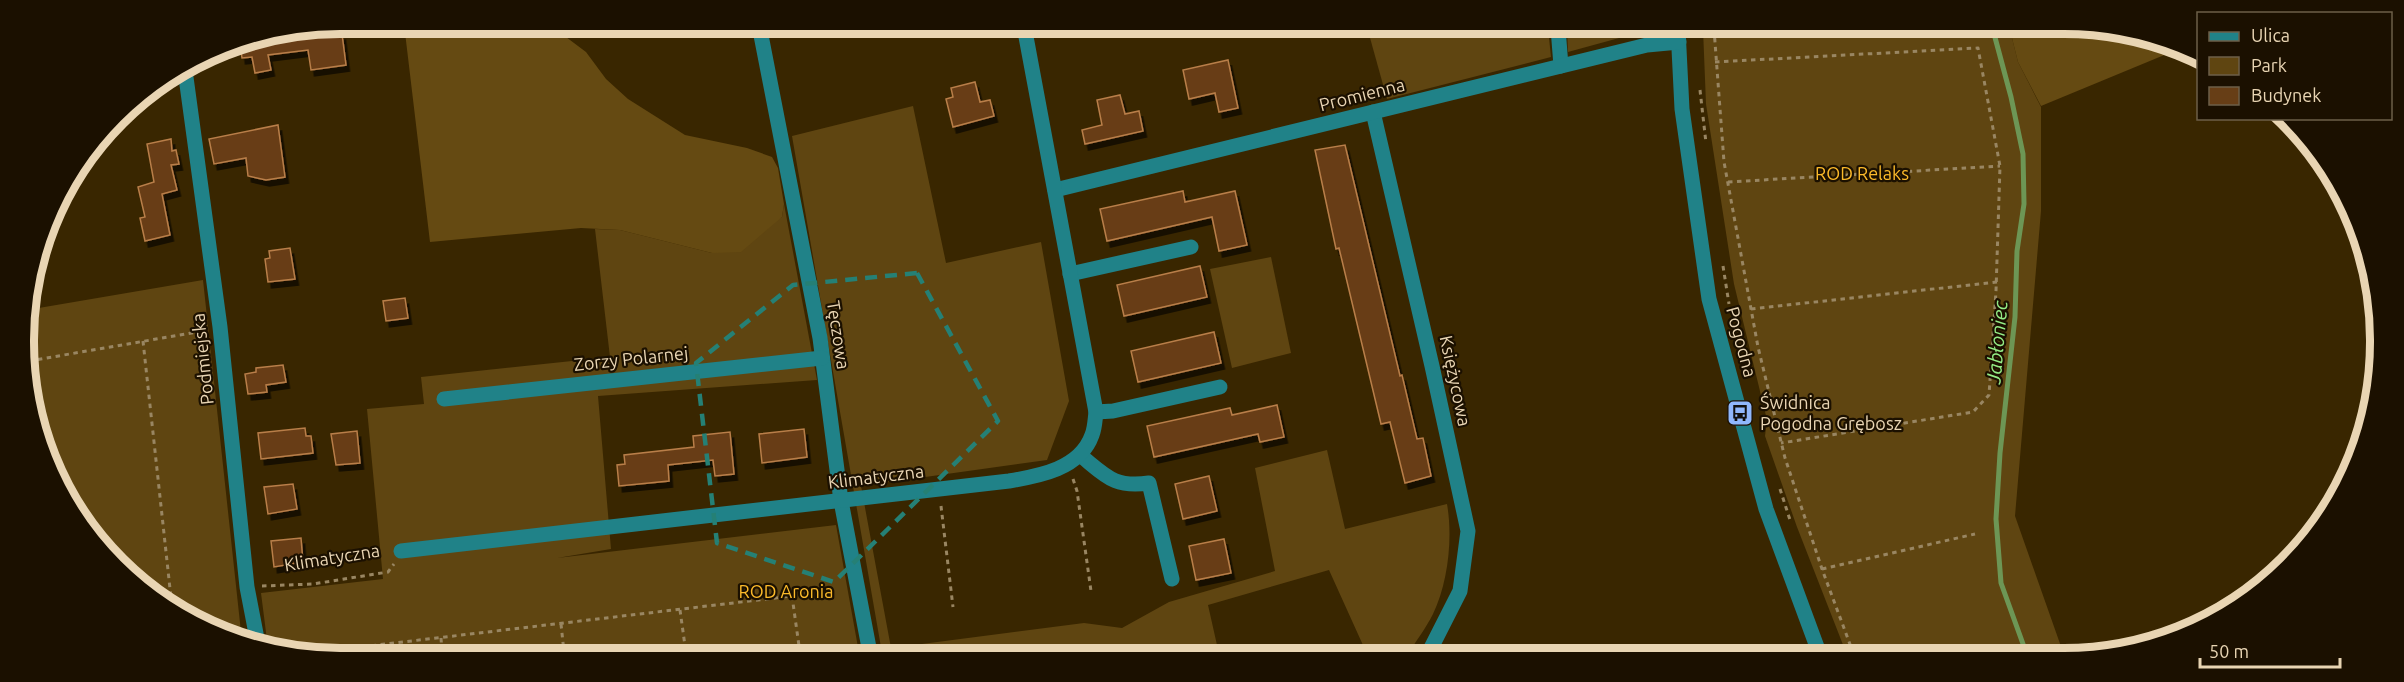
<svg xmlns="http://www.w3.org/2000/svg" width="2404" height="682" viewBox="0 0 2404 682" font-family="Ubuntu,sans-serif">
<defs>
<filter id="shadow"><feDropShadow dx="3.5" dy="6" stdDeviation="0" flood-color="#0009"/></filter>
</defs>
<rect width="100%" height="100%" fill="#392600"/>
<g fill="#5f4511">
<polygon points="1367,27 1548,28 1551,57 1387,99"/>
<polygon points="1567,28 1635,28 1630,35 1568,52"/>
<polygon points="1703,29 2010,30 2018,62 2041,107 2041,211 2015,516 2064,655 1847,655 1797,527 1765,436 1767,420 1734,284 1706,104"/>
<path d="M 913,106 L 946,263 L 1041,242 L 1069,401 L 1047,460 L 861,486 L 891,648 L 1084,623 L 1122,628 L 1169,602 L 1275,571 L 1255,468 L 1327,450 L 1345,529 L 1447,504 C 1453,538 1448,583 1433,614 C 1426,628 1416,641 1408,654 L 1367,654 L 1329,570 L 1208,605 L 1219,654 L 882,653 L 792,136 Z"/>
<polygon points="784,204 817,380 598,396 611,549 557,558 836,525 859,653 279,652 268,648 261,593 383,579 367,409 424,404 421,377 610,357 595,229 620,230 712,253 782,217"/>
<polygon points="1271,257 1291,353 1232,368 1210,269"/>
<polygon points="203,280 241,632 250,631 251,641 182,615 89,534 35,423 25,320 27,310"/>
</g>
<g fill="#654a12">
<polygon points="404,24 550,25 586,52 606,79 628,99 685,135 747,148 772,157 778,168 784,204 782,217 741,252 712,253 620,230 581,228 430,242"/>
<polygon points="2010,30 2125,30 2174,51 2041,106 2018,62"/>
</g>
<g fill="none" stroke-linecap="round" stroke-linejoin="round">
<polyline stroke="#6d9655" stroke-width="5" points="1993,30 2011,97 2023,154 2024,204 2017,251 2015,317 2000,453 1996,519 2001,583 2027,655"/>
</g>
<g fill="#673e16" stroke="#b97e49" stroke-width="1.5" filter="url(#shadow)">
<polygon points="318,29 318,37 342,34 346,65 311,70 308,50 268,55 271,70 255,73 252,57 242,58 240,44"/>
<polygon points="1228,60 1238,108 1219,112 1215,93 1189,99 1183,70"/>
<polygon points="975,82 980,102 990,100 994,116 953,127 946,99 953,97 951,88"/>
<polygon points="1120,95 1125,114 1139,111 1143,131 1085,144 1082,130 1102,125 1097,100"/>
<polygon points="278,125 285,177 266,180 248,176 246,158 214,164 209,139"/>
<polygon points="171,139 172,151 176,150 179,164 171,165 177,190 162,194 170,235 145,241 140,218 145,217 138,187 154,182 147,144"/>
<polygon points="1345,145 1400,376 1402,375 1417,439 1423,438 1431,476 1405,483 1390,422 1381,424 1339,248 1336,249 1315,150"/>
<polygon points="1183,191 1185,202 1235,191 1247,245 1219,251 1212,217 1107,241 1100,209"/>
<polygon points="290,248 295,279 268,282 265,259 270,258 269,251"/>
<polygon points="1200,266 1207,297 1124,316 1117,285"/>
<polygon points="405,298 408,318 386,321 383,301"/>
<polygon points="1214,332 1221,363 1138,382 1131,351"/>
<polygon points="283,365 286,382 266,385 267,392 248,394 245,374 256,372 256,368"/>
<polygon points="1277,405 1284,437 1260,442 1258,434 1154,457 1147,426 1230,408 1232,415"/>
<polygon points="305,428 306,436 311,436 313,453 261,459 258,433"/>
<polygon points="804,429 807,457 762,463 759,434"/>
<polygon points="357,431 360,463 336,465 331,434"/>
<polygon points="730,432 734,474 715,476 713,460 668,465 669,481 619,486 617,465 625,464 624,455 694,447 693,436"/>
<polygon points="1209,476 1217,511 1183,519 1175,484"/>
<polygon points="293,484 297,509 268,514 264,487"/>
<polygon points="301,538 303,562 274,567 271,541"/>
<polygon points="1224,539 1231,573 1196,580 1189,546"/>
</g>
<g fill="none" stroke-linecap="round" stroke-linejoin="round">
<g stroke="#998662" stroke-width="3" stroke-dasharray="4.5 4.5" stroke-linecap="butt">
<polyline points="1714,29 1724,162 1758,347 1785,458 1822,569 1854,655"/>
<polyline points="1715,62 1978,48 2000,166 1996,291 1989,395 1973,412 1781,443"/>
<polyline points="1700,90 1706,143"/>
<polyline points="1728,182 2000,166"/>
<polyline points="1723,266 1729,304"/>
<polyline points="1751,309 1997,282"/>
<polyline points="143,341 172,607"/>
<polyline points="29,361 203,331"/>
<polyline points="1073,479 1077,491 1091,591"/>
<polyline points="1780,489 1791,523"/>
<polyline points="941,506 953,607"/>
<polyline points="1822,569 1975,534"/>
<polyline points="262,586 313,584 388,572 394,564"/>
<polyline points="680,610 686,653"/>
<polyline points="561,624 564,652"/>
<polyline points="441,638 442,652"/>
<polyline points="318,652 792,596 800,653"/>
<polyline points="1992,655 2002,652"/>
</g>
<g stroke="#208288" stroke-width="15">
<polyline points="759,25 820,338 841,501 870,653"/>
<polyline points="1558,28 1561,66"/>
<polyline points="1678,29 1682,109 1709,299 1766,509 1820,655"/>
<polyline points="185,70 220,327 247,587 258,644"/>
<polyline points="1373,112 1432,366 1468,531 1460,591 1428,654"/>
<polyline points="1055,190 1647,45 1679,42"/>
<polyline points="1070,274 1191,247"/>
<polyline points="444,399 822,358"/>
<polyline points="1096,412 1113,411 1220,387"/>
<path d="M 1080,455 C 1106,476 1114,488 1149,483 L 1172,579"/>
<path d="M 401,551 L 1009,481 C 1039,476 1080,469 1092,435 C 1095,428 1095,419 1096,412 L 1024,26"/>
</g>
</g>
<path fill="none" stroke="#258075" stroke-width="4.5" stroke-dasharray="12 8" stroke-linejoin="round" d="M 917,273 L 998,421 L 834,582 L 717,543 L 696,363 L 793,285 Z"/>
<defs>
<g id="bus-square" transform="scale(1.35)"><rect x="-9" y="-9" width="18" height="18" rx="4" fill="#90b8fd" stroke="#1b1000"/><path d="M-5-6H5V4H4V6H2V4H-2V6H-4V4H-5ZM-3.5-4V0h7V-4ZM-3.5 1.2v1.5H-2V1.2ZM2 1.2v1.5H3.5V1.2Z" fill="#111"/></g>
</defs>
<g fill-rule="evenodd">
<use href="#bus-square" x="1740" y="413"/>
</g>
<g text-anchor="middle" stroke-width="4.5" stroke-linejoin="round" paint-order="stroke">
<g font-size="18" fill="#e9d5b3" stroke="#1b1000">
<text transform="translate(1362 95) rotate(-14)" y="6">Promienna</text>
<text transform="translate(838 335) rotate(81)" y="6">Tęczowa</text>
<text transform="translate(1741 342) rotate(75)" y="6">Pogodna</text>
<text transform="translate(203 359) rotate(-96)" y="6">Podmiejska</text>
<text transform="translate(631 359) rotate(-6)" y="6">Zorzy Polarnej</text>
<text transform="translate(1455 381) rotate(78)" y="6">Księżycowa</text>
<text transform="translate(876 477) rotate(-7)" y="6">Klimatyczna</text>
<text transform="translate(332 558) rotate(-9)" y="6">Klimatyczna</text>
</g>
<g font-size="18" fill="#fcba2a" stroke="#1b1000">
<text x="1862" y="180">ROD Relaks</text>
<text x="786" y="598">ROD Aronia</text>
</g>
<g font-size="18" fill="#e9d5b3" stroke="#1b1000" text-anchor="start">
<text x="1760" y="409">Świdnica<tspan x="1760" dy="21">Pogodna Grębosz</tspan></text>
</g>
<g font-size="20" font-style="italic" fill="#94ec85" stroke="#1b1000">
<text transform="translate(1997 342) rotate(-85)" y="7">Jabłoniec</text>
</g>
</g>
<path d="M0 0H2404V682H0ZM340 34H2064A306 306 0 0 1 2370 340V342A306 306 0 0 1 2064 648H340A306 306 0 0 1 34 342V340A306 306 0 0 1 340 34Z" fill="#1b1000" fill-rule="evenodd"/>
<path fill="none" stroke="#e9d5b3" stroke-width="8" d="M340 34H2064A306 306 0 0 1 2370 340V342A306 306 0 0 1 2064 648H340A306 306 0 0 1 34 342V340A306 306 0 0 1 340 34Z"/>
<rect x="2197" y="12" width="195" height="108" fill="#1b1000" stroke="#6d5f48" stroke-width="1.5"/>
<rect x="2209" y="32" width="30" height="9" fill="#208288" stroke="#6d5f48" stroke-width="1.5"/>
<text x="2251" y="42" font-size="18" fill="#e9d5b3">Ulica</text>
<rect x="2209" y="57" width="30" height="18" fill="#5f4511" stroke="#6d5f48" stroke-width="1.5"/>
<text x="2251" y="72" font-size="18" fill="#e9d5b3">Park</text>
<rect x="2209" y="87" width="30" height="18" fill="#673e16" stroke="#6d5f48" stroke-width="1.5"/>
<text x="2251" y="102" font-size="18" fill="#e9d5b3">Budynek</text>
<path d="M2200 658v9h140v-9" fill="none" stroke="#e9d5b3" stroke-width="3"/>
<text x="2209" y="658" font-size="18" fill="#e9d5b3" stroke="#1b1000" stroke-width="4.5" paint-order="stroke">50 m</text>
</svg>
